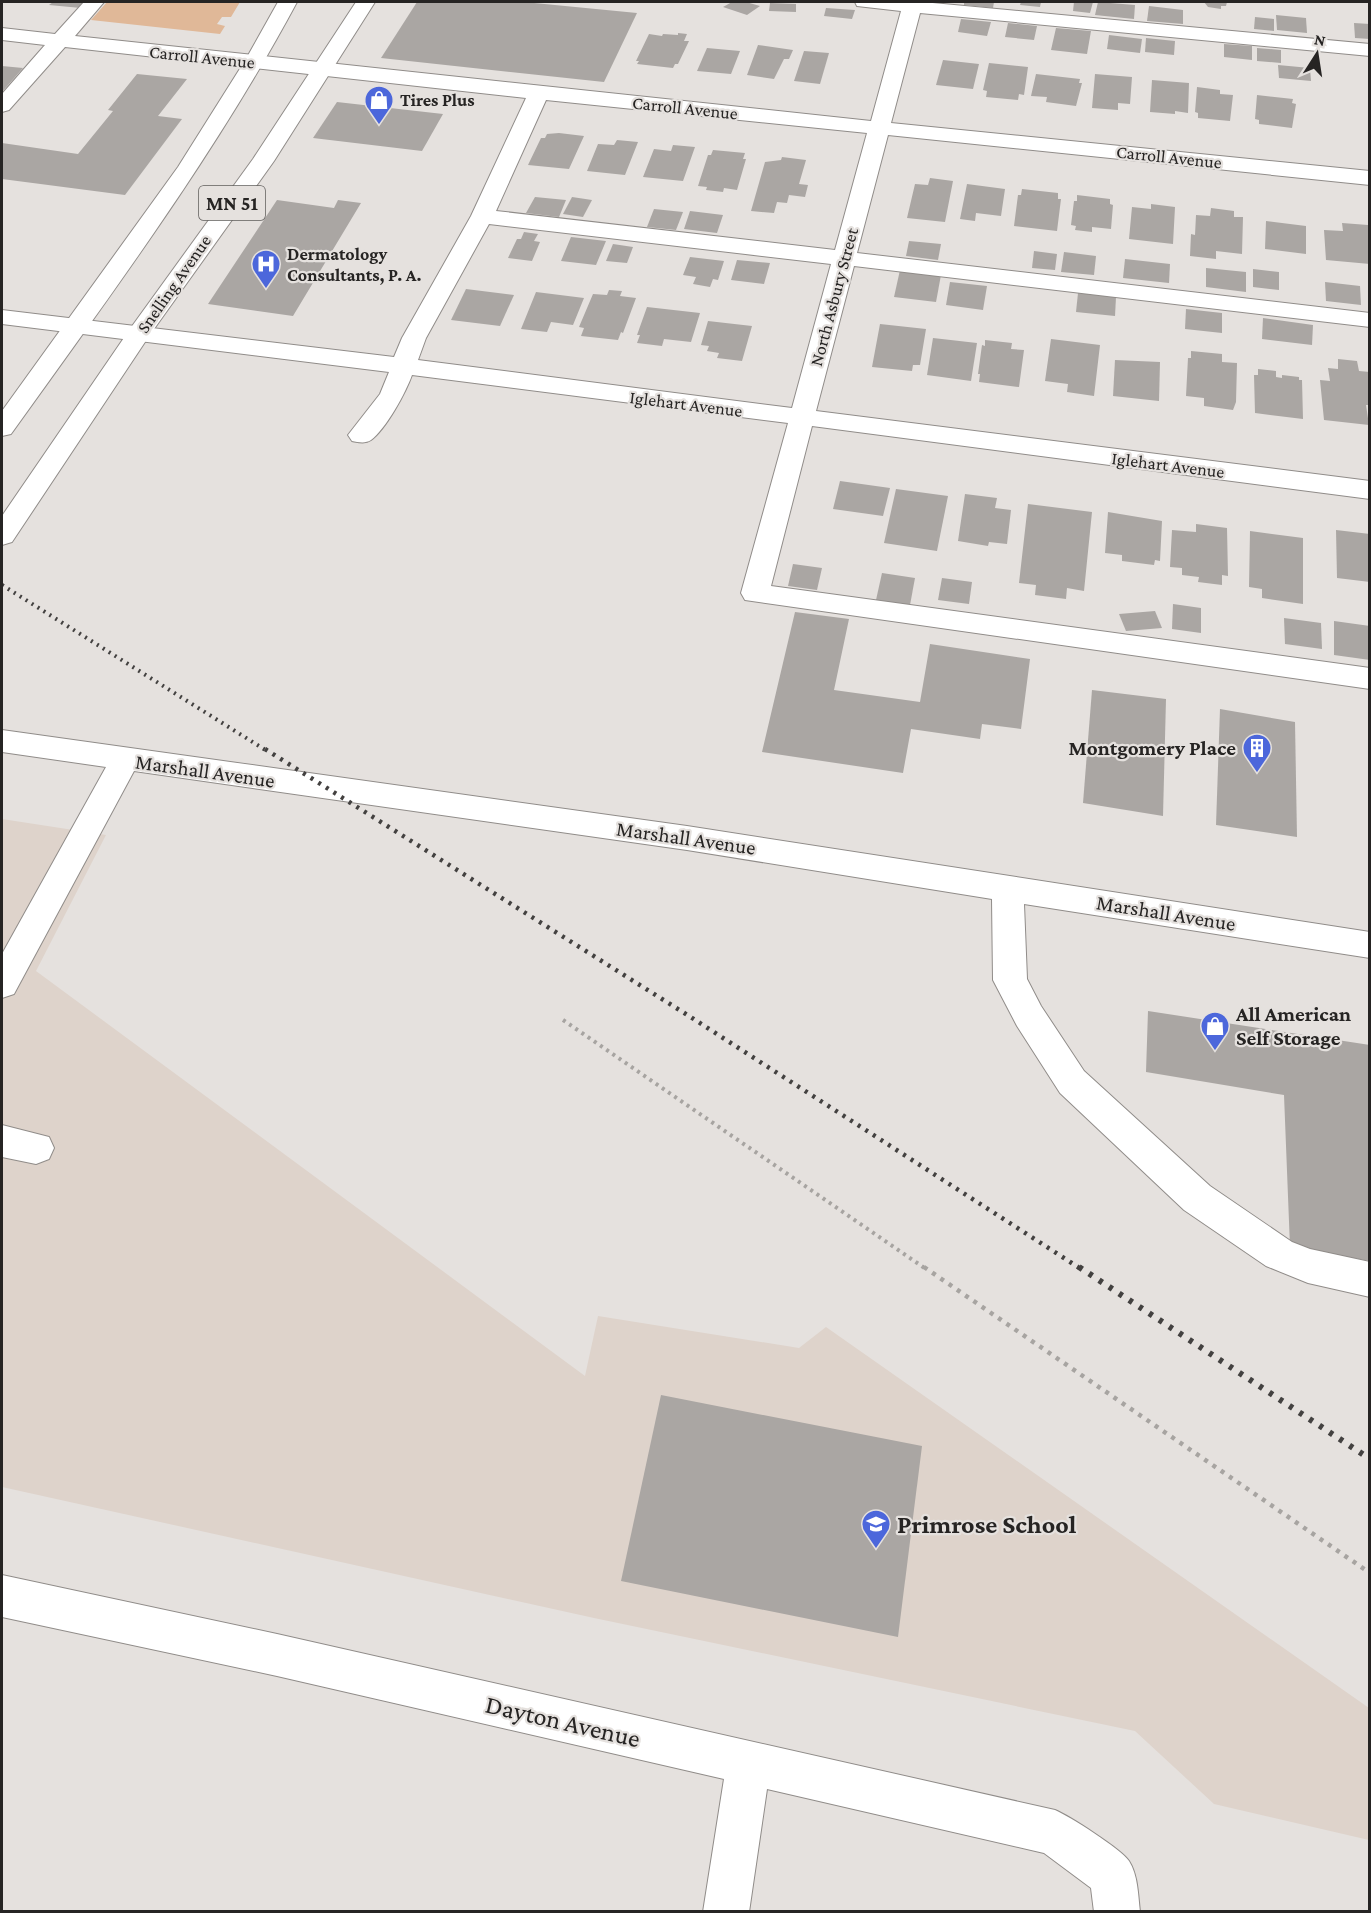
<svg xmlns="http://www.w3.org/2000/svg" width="1371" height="1913" viewBox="0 0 1371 1913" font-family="'Crimson Pro',serif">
<rect width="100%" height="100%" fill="#e5e1de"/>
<polygon fill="#ded3cb" points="2,819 106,835 36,971 585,1376 598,1316 799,1348 826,1327 1369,1708 1369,1840 1214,1804 1135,1731 594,1618 2,1487"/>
<polygon fill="#e0b898" points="107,2 240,2 231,17 222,17 217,24 225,26 220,34 91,20"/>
<g fill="#aaa6a3">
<polygon points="53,2 87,2 81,8 49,5"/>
<polygon points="417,2 524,2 637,13 604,82 381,58"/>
<polygon points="732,2 746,2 760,6 747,15 723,7"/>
<polygon points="964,2 994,2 993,8 964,5"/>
<polygon points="1021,2 1041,2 1040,7 1020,5"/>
<polygon points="1074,2 1093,2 1090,13 1073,11"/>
<polygon points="1098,2 1135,5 1134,19 1095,15"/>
<polygon points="1204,2 1227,2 1226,6 1221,6 1221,9 1208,7"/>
<polygon points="770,3 796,4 796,12 769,11"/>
<polygon points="1149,6 1183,10 1183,24 1147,21"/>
<polygon points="826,8 855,10 852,19 824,16"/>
<polygon points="1276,15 1306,18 1307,33 1277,30"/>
<polygon points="1255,17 1274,19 1274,31 1254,29"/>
<polygon points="961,19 991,22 987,36 958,32"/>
<polygon points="1008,23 1037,26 1034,40 1005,37"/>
<polygon points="1354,23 1370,24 1370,39 1355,38"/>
<polygon points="1056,28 1091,31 1087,54 1051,50"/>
<polygon points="678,33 687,34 684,41 689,41 678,64 675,64 673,68 637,64 639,61 636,61 649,34 662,36 663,34 678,35"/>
<polygon points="1109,35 1142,39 1140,53 1107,49"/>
<polygon points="1146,38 1175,41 1174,55 1145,52"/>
<polygon points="1224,44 1252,46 1252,60 1224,57"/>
<polygon points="758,45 793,50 789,59 784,59 774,79 747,75"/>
<polygon points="707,48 740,51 731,74 697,71"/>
<polygon points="1257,48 1281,50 1281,63 1257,61"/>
<polygon points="804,51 829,53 820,84 794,81"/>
<polygon points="943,60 979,64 973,89 936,85"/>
<polygon points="989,63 1028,67 1024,95 1019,94 1018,100 986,97 987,91 983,90"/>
<polygon points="1278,65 1310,68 1311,81 1279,78"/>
<polygon points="2,66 23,68 2,92"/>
<polygon points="137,74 187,79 158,116 182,119 125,195 2,179 2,143 78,154 113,111 108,110"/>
<polygon points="1036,74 1080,79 1079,83 1082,83 1076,106 1046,102 1047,97 1031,96"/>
<polygon points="1095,74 1132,77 1130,104 1118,103 1118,110 1092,108"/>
<polygon points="1152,80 1189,83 1188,113 1175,111 1175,114 1150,112"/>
<polygon points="1197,87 1220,90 1220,94 1233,95 1230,121 1198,118 1198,113 1195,112"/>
<polygon points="1257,95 1293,99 1292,103 1296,104 1292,128 1259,124 1259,120 1255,119"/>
<polygon points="337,102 443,114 422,151 313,138"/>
<polygon points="559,133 584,136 569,169 528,165 541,138 545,138 547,134"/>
<polygon points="617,140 638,142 625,175 587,171 598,144 614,145"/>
<polygon points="673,145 695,147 683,181 643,177 654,149 671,151"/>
<polygon points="713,150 745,153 743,159 746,159 737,190 724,188 723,192 706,190 707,187 698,186 708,155 711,155"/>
<polygon points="782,157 806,160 799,184 808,185 805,197 789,195 787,203 777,202 774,213 751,211 765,162 781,160"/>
<polygon points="930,178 953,181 945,222 907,218 915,184 928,185"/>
<polygon points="967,184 1005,189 1001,216 976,213 975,221 960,219"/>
<polygon points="1022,189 1058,193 1058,199 1061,199 1057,231 1014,226 1018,195 1021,195"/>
<polygon points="1077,195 1110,199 1110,204 1113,205 1111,229 1092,227 1092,232 1075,230 1076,226 1071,225 1074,201 1077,201"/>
<polygon points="535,197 566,200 559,217 526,213"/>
<polygon points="572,197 592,200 583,217 563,214"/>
<polygon points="277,200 334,208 338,200 361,203 293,316 208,304"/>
<polygon points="1151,204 1175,207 1173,244 1129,239 1132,207 1151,209"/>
<polygon points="1211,208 1234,211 1234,217 1243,217 1242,254 1216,251 1216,259 1190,256 1191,234 1195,235 1196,215 1210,216"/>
<polygon points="654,209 683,212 676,230 647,227"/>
<polygon points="690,211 723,215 717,233 684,229"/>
<polygon points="1266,221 1306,226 1306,254 1265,249"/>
<polygon points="1342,223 1368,225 1370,264 1326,260 1324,230 1343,231"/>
<polygon points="524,232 538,234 534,241 540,242 532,261 508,258 517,239 521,239"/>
<polygon points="571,237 606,241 596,265 561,261"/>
<polygon points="909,241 941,244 938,260 906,256"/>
<polygon points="613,244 633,247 627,263 606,261"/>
<polygon points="1034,251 1057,254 1055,270 1032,268"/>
<polygon points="1064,252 1096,256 1094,275 1061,272"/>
<polygon points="690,257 724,261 718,280 713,279 710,287 693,284 696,277 683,275"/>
<polygon points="1125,259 1170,264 1169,283 1123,278"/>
<polygon points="737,260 770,263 764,284 731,280"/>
<polygon points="1206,268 1246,272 1246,292 1206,287"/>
<polygon points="1253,269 1279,272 1279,290 1253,287"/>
<polygon points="900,270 941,275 936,302 894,297"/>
<polygon points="950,282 987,286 983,310 946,305"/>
<polygon points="1325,282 1360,286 1361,305 1326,301"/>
<polygon points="466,289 514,295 500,326 451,320"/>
<polygon points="609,290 622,291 620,296 636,298 623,333 621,332 618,340 581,336 584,328 579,327 593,294 607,295"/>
<polygon points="536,292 584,298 573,325 551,322 547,332 521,329"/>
<polygon points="1078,293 1116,297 1115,316 1076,312"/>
<polygon points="647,307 700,313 691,342 664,339 662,346 637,343 640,335 637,335"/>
<polygon points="1186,309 1222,313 1222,333 1185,329"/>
<polygon points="1263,318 1313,325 1312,345 1262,339"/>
<polygon points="708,321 752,326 742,361 717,358 719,353 707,351 709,346 701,345"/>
<polygon points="880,324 926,329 920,365 913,365 912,371 872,367"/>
<polygon points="933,338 977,343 971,381 927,375"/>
<polygon points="1051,339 1100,345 1094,396 1067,392 1068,384 1045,381"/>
<polygon points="985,340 1012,343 1011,349 1024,350 1019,387 979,382 980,374 978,374 982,345 985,346"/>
<polygon points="1191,351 1222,354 1222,362 1237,363 1236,402 1233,410 1204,406 1204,398 1186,396 1188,358 1191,358"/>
<polygon points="1338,359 1357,361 1359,371 1370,372 1370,405 1366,405 1369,425 1324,420 1320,380 1330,381 1328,368 1338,369"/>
<polygon points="1115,360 1160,362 1159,401 1113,396"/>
<polygon points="1258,369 1276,371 1276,377 1282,378 1282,375 1299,377 1299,380 1302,380 1303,419 1255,413 1254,375 1258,375"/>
<polygon points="840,481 890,488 883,516 833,509"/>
<polygon points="896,489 948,496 937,551 884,543"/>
<polygon points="965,494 997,498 995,508 1011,510 1007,544 989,542 988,546 958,541"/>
<polygon points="1028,504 1092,512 1084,591 1067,588 1066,599 1035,595 1036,585 1019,583"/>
<polygon points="1108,512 1162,521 1160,561 1155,560 1154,565 1122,561 1122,555 1105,553"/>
<polygon points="1196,524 1227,528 1228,576 1222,575 1222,585 1198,582 1199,577 1182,575 1182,568 1170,567 1172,530 1196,532"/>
<polygon points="1336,530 1370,534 1370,582 1337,578"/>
<polygon points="1250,531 1303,538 1303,604 1262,598 1262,589 1249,587"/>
<polygon points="793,564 822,568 817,590 788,586"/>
<polygon points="882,573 915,578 910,605 876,600"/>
<polygon points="942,578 972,582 969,604 938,600"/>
<polygon points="1173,604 1201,608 1201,633 1172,629"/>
<polygon points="1155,611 1162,628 1126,631 1119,614"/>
<polygon points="795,612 849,619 834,690 920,702 930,644 1030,659 1021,729 982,724 980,739 911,729 903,773 762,752"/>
<polygon points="1284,618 1321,623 1322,649 1285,644"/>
<polygon points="1334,621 1370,626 1370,660 1334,655"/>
<polygon points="1092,690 1166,699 1163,816 1083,803"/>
<polygon points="1220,709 1295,722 1297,837 1216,825"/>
<polygon points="1148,1011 1370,1045 1370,1261 1290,1247 1284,1095 1146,1072"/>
<polygon points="661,1395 922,1446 898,1637 621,1581"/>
</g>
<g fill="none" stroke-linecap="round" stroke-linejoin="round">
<g stroke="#908c89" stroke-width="2">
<g id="minor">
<path d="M 84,2 L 104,2 L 75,36 L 871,121 L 901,11 L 857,6 L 855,2 L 922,2 L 1370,44 L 1370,56 L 920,13 L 891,123 L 1370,171 L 1370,185 L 888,135 L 857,253 L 1370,313 L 1370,327 L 854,266 L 816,411 L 1370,481 L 1370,499 L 812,426 L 771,586 L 1370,668 L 1370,689 L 745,600 L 741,593 L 788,423 L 412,375 C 406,392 386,429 371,440 C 365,444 358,442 352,441 L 348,435 L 380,394 L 389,372 L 2,324 L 2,310 L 394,357 L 402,338 L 471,216 L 526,98 L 65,47 L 9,110 L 2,112 L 2,94 L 45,45 L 2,40 L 2,28 L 55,34 ZM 546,100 L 867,133 L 835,250 L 496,211 ZM 489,224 L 831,264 L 792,408 L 418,360 L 426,338 Z"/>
<polygon points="2,730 687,826 1370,932 1370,958 1024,904 1027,979 1041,1006 1084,1071 1210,1186 1292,1242 1310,1249 1370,1262 1370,1297 1308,1283 1266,1266 1184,1210 1060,1093 1017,1026 993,980 992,899 687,850 134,771 14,994 2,998 2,954 106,767 2,752"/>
<polygon points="2,1125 49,1137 54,1148 49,1159 36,1164 2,1157"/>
<path d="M 2,1575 L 277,1634 L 1055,1810 C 1069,1816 1121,1849 1129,1861 C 1138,1875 1138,1895 1140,1912 L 1094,1912 L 1091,1888 L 1044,1853 L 767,1789 L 749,1912 L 703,1912 L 724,1779 L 277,1676 L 2,1617 Z"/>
</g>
</g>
<g stroke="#908c89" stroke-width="2">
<g id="major">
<path d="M 278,2 L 297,2 C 215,155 112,293 11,434 L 2,436 L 2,411 L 178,167 L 246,59 Z"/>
<polygon points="356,2 375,2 274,161 149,336 12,542 2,545 2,516 130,329 253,159"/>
</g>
</g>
<polyline stroke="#a7a4a1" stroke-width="4" stroke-dasharray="3 4.5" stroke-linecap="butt" points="563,1020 926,1269"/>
<polyline stroke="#a7a4a1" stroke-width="4.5" stroke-dasharray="4 6" stroke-linecap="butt" points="924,1267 1370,1573"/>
<use href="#minor" fill="#fff" fill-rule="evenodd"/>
<use href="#major" fill="#fff" fill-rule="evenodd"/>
<polyline stroke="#434140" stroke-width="4" stroke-dasharray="2 5" stroke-linecap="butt" points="2,585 267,751"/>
<polyline stroke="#434140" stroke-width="4.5" stroke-dasharray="3 6" stroke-linecap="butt" points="265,749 689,1016 1081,1269"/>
<polyline stroke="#434140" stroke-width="6" stroke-dasharray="4 8" stroke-linecap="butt" points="1079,1267 1370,1459"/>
</g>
<defs>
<g id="shop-pin" transform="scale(1.5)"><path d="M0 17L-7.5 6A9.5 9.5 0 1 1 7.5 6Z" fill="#4c67db" stroke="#e5e1de"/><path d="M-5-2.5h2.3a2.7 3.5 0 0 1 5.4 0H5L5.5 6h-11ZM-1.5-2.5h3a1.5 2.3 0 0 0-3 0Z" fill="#fff"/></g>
<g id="hospital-pin" transform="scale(1.5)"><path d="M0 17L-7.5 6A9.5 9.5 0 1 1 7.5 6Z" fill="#4c67db" stroke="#e5e1de"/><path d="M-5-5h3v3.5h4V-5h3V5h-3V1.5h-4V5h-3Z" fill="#fff"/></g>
<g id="building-pin" transform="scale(1.5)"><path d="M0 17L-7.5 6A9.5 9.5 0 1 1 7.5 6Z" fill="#4c67db" stroke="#e5e1de"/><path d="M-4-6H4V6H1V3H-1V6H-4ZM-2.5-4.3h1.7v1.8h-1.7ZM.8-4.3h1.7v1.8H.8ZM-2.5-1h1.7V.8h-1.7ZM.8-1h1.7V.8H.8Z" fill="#fff"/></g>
<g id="school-pin" transform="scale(1.5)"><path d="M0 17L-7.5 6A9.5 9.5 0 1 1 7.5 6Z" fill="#4c67db" stroke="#e5e1de"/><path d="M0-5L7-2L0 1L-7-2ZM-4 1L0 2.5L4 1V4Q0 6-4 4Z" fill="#fff"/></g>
</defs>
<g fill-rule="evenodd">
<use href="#shop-pin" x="379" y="100"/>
<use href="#hospital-pin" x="266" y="264"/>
<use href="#building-pin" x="1257" y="748"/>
<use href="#shop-pin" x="1215" y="1026"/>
<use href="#school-pin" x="876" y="1524"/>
</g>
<g text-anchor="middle" stroke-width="4.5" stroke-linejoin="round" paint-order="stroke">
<g font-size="18" fill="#262423" stroke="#e5e1de">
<text transform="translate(202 57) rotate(6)" y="6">Carroll Avenue</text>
<text transform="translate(685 108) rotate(6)" y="6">Carroll Avenue</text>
<text transform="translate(1169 157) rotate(6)" y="6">Carroll Avenue</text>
<text transform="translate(174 284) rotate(-55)" y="6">Snelling Avenue</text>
<text transform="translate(834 297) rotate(-75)" y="6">North Asbury Street</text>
<text transform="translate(686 404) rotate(7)" y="6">Iglehart Avenue</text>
<text transform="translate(1168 465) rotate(7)" y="6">Iglehart Avenue</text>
</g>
<g font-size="18" font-weight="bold" fill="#262423" stroke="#e5e1de" text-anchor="start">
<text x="400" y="106">Tires Plus</text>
<text x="287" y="260">Dermatology<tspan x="287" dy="21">Consultants, P. A.</tspan></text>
</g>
<rect fill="#e5e1de" stroke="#5f5d5b" stroke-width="1.5" x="199" y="186" width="66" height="34" rx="4.5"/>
<g font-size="20" font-weight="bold" fill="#262423">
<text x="232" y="210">MN 51</text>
</g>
<g font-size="21" font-weight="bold" fill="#262423" stroke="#e5e1de" text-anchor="end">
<text x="1236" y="755">Montgomery Place</text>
<text x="1236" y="1021" text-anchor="start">All American<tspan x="1236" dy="24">Self Storage</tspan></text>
</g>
<g font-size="21" fill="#262423" stroke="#e5e1de">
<text transform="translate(205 771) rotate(8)" y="7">Marshall Avenue</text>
<text transform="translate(686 838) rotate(8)" y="7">Marshall Avenue</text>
<text transform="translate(1166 913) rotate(9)" y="7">Marshall Avenue</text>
</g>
<g font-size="26" font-weight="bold" fill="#262423" stroke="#e5e1de" text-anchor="start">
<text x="897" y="1533">Primrose School</text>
</g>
<g font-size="26" fill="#262423" stroke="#e5e1de">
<text transform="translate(563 1721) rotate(13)" y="9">Dayton Avenue</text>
</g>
</g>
<rect width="1371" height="1913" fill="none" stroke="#262423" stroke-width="6"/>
<g transform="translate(1317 54) rotate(12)" stroke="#e5e1de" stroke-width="4.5" paint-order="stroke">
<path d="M0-4.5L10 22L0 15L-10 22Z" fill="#262423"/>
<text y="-9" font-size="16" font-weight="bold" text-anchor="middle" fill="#262423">N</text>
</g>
</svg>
